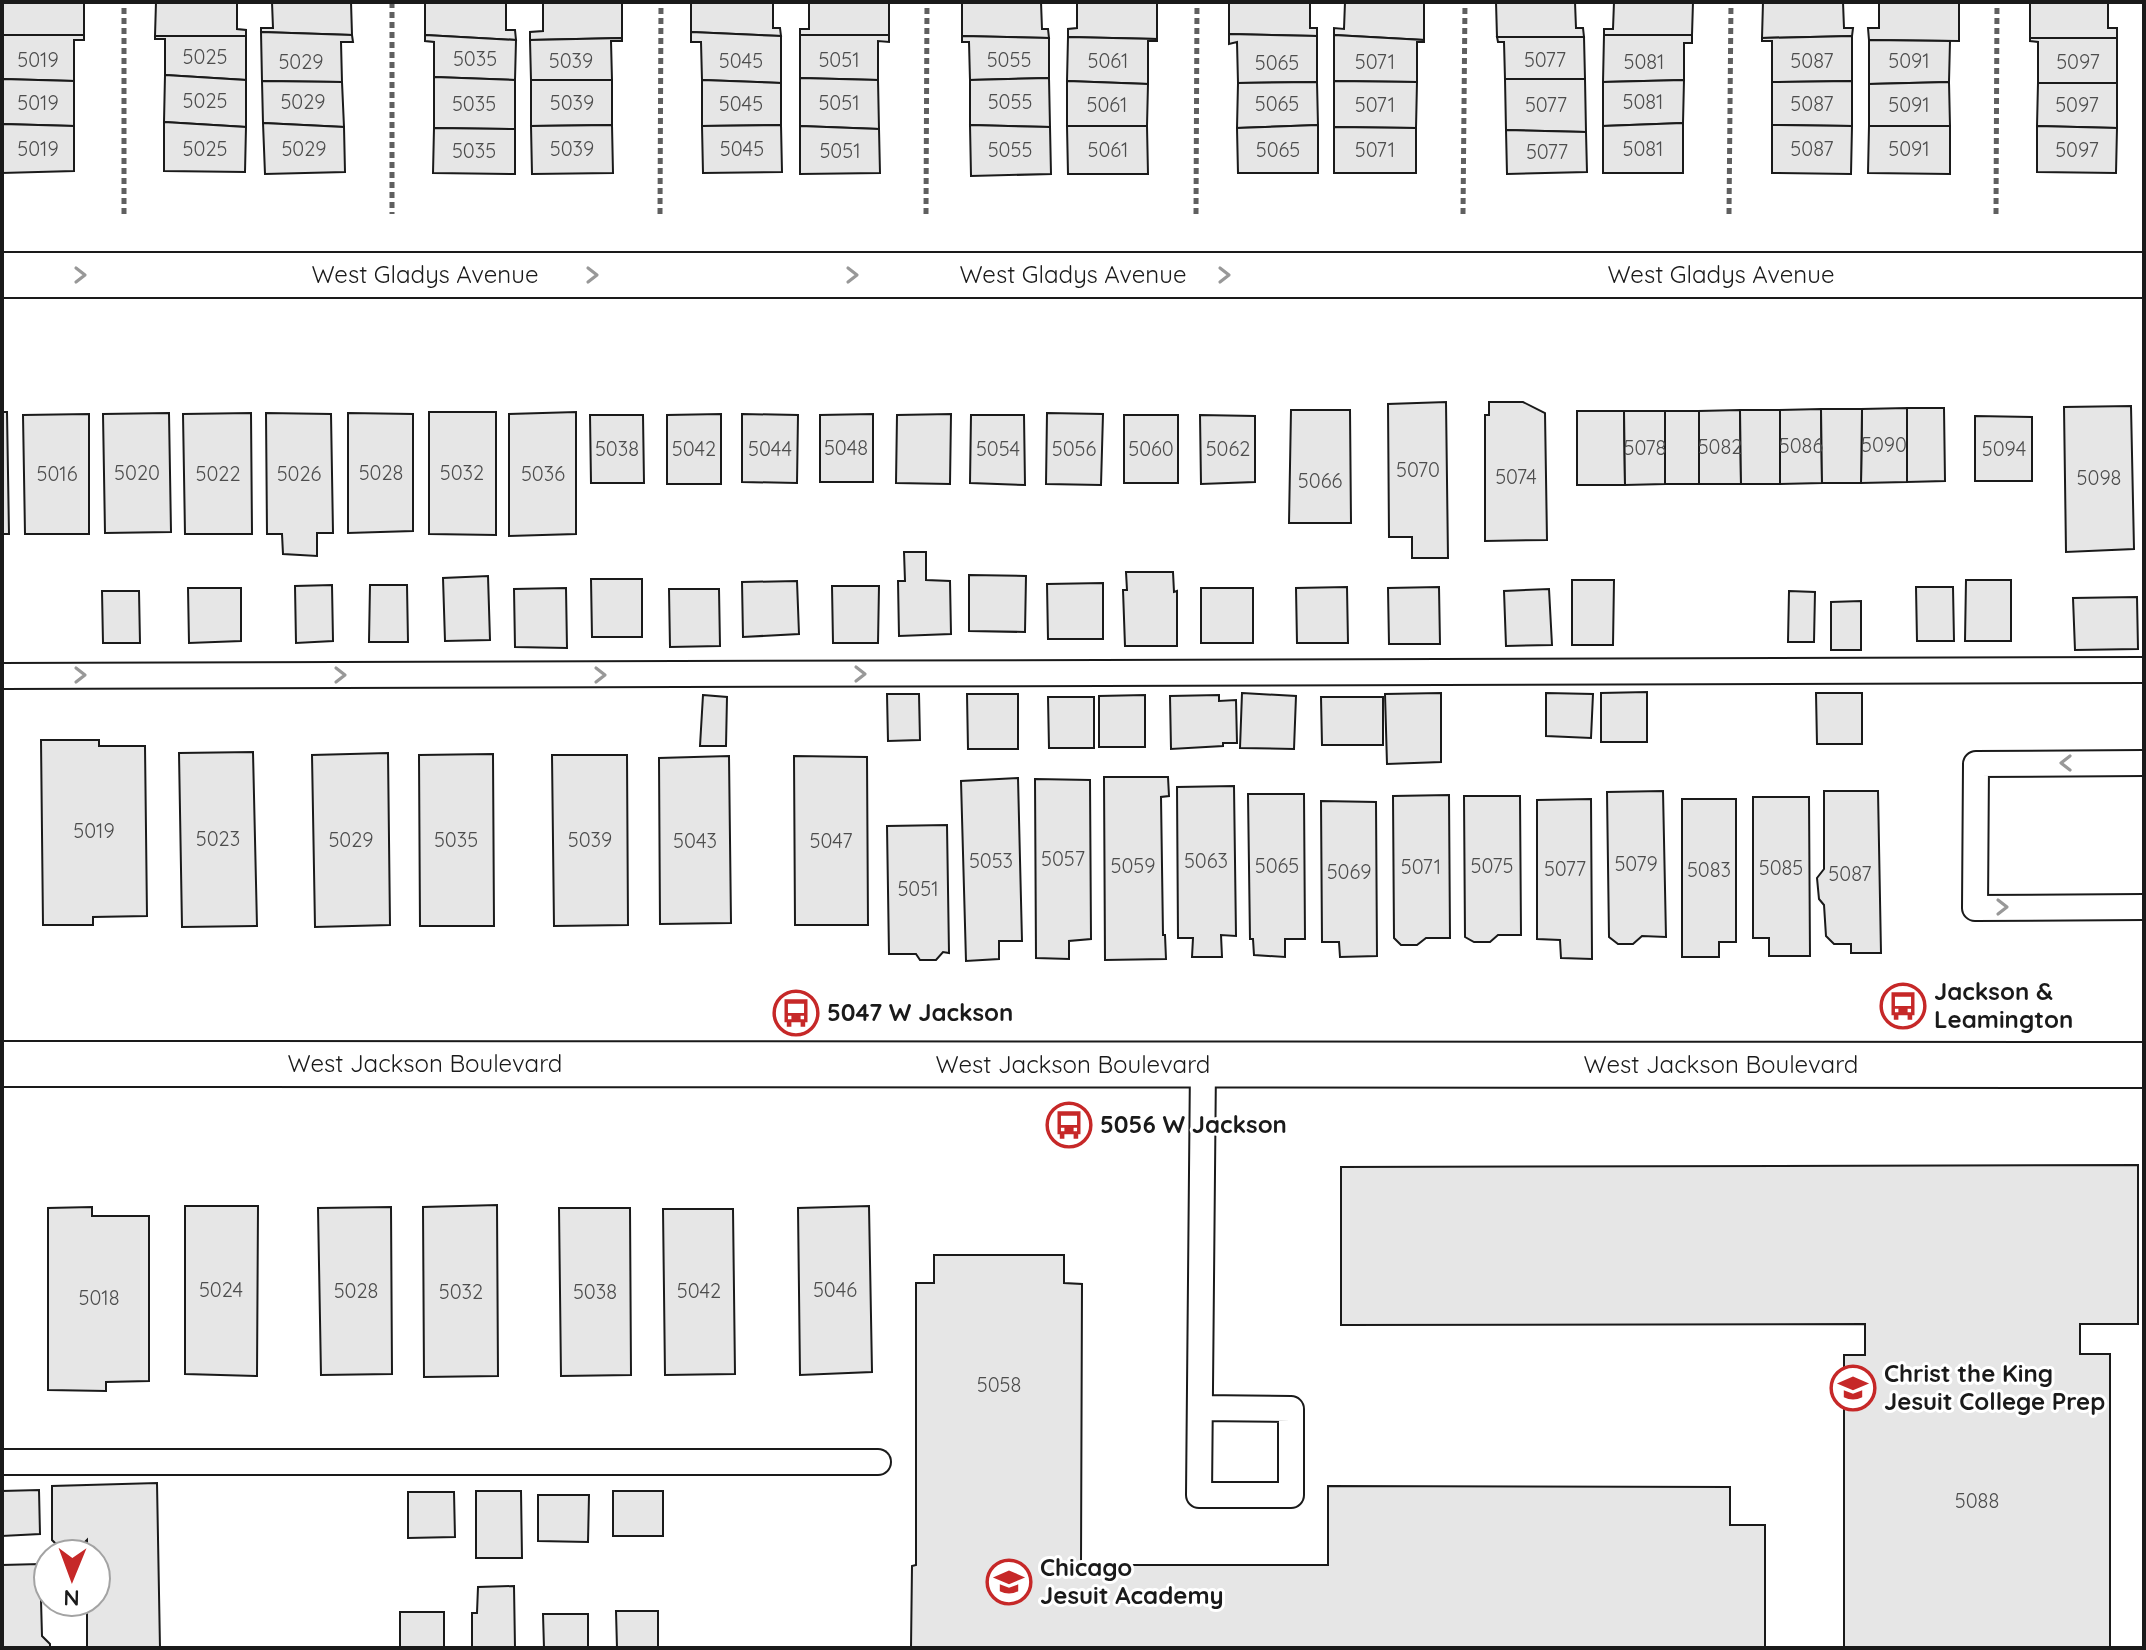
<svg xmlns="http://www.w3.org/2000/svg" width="2146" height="1650" viewBox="0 0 2146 1650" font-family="Quicksand,sans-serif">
<rect width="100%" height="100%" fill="#fff"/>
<g fill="#e6e6e6" stroke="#1a1a1a" stroke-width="2">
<polygon points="3,2 84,2 84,35 2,35"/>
<polygon points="156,2 237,2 237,29 246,30 246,36 155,36"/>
<polygon points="272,2 351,2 352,35 261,32 261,28 273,28"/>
<polygon points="425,2 506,2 506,30 515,30 516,40 425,35"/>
<polygon points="543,2 622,2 622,38 530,40 530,32 543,31"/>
<polygon points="691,2 773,2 773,28 780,28 781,36 691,32"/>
<polygon points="809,2 889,2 889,35 800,35 800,29 809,29"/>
<polygon points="962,2 1041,2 1042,29 1048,29 1049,38 962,36"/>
<polygon points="1077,2 1157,2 1157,39 1068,37 1068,29 1077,28"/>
<polygon points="1229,2 1310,2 1310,28 1317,28 1317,36 1229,34"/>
<polygon points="1345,2 1424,2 1424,40 1334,35 1334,28 1344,29"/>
<polygon points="1496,2 1575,2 1576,28 1583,28 1584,37 1497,37"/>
<polygon points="1614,2 1693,2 1692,35 1604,35 1604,29 1613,29"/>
<polygon points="1763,2 1843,2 1844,28 1853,28 1852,36 1762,38"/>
<polygon points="1879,2 1959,2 1959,41 1869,40 1868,28 1879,28"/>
<polygon points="2030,2 2108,2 2108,28 2117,28 2117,38 2030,38"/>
<polygon points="261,32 352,35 353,42 341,42 342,82 262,81"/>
<polygon points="691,32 781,36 781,83 702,80 701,42 691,42"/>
<polygon points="1229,34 1317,36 1317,82 1238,83 1237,42 1229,44"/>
<polygon points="2,35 84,35 84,40 74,40 74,81 2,79"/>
<polygon points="425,35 516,40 515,80 434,77 434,42 425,41"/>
<polygon points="800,35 889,35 889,42 878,41 878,80 800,78"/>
<polygon points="1334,35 1424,40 1424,42 1417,42 1417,82 1334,81"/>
<polygon points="1604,35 1692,35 1692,43 1684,43 1684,80 1603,82"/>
<polygon points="155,36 246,36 246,80 165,75 165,39 155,39"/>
<polygon points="962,36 1049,38 1049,78 970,80 969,42 962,42"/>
<polygon points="1852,36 1852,81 1772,82 1772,41 1762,41 1762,38"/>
<polygon points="1068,37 1157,39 1157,41 1148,41 1148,84 1067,81"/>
<polygon points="1497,37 1584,37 1585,79 1505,79 1504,42 1498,42"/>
<polygon points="622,38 622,41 611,41 612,80 531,80 530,40"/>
<polygon points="2030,38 2117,38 2117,83 2038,83 2038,42 2030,41"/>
<polygon points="1869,40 1950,41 1949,82 1869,84"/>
<polygon points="165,75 246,80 246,127 164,122"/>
<polygon points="434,77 515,80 515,129 434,128"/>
<polygon points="800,78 878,80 879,129 800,126"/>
<polygon points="1049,78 1050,127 970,125 970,80"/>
<polygon points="2,79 74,81 74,126 2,124"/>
<polygon points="1505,79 1585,79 1586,132 1506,130"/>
<polygon points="531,80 612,80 612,125 531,126"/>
<polygon points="702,80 781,83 781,125 702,126"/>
<polygon points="1684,80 1683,123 1603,126 1603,82"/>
<polygon points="262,81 342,82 344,127 263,123"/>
<polygon points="1067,81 1148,84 1147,126 1067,126"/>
<polygon points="1334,81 1417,82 1416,128 1334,127"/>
<polygon points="1852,81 1852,126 1772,125 1772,82"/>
<polygon points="1317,82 1318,125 1237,128 1238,83"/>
<polygon points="1949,82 1950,126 1869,126 1869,84"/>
<polygon points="2038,83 2117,83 2117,128 2037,126"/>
<polygon points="164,122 246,127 245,172 164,171"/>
<polygon points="263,123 344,127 345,172 265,174"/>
<polygon points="1683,123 1683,173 1603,173 1603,126"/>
<polygon points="2,124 74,126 74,171 2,173"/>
<polygon points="612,125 613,173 532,174 531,126"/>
<polygon points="781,125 782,172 703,173 702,126"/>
<polygon points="970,125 1050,127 1051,174 971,176"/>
<polygon points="1318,125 1318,173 1238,173 1237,128"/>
<polygon points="1772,125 1852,126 1851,174 1772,173"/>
<polygon points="800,126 879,129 880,173 800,174"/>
<polygon points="1067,126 1147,126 1148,174 1068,174"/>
<polygon points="1869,126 1950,126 1950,174 1868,173"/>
<polygon points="2037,126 2117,128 2116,173 2037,172"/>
<polygon points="1334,127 1416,128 1416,173 1334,173"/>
<polygon points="434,128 515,129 515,174 433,173"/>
<polygon points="1506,130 1586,132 1587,172 1507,174"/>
<polygon points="1446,402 1448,558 1412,558 1412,537 1389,537 1388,404"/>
<polygon points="1489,402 1523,402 1545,413 1547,540 1485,541 1485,415 1489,415"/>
<polygon points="2131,406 2134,549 2066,552 2064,407"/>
<polygon points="1907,408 1907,482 1861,483 1862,409"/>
<polygon points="1907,408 1944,408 1945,481 1907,482"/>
<polygon points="1821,409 1822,483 1780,484 1780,410"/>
<polygon points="1821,409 1862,409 1861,483 1822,483"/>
<polygon points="1291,410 1350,410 1351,523 1289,523"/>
<polygon points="1740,410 1741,484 1699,484 1699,411"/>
<polygon points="1740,410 1780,410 1780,484 1741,484"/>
<polygon points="1577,411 1624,411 1625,485 1577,485"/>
<polygon points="1624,411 1665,411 1665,484 1625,485"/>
<rect x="1665" y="411" width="34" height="73"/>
<polygon points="2,412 7,412 9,534 2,534"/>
<polygon points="429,412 496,412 496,535 429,534"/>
<polygon points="576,412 576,534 509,536 509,414"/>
<polygon points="169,413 171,532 105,533 103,414"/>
<polygon points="251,413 252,534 185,534 183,414"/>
<polygon points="266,413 331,414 333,533 317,533 317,556 283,554 282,534 267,534"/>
<polygon points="348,413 413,414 413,531 348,533"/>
<polygon points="1047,413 1103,414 1101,485 1046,484"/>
<polygon points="89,414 89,534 25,534 23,415"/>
<polygon points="721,414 721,484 667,484 667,415"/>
<polygon points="742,414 798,415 797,483 742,482"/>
<polygon points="873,414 873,482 820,482 820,415"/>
<polygon points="951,414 950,484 896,483 897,415"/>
<polygon points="590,415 643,415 644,483 591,483"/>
<polygon points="971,415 1024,415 1025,485 970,483"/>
<rect x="1124" y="415" width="54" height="68"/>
<polygon points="1200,415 1255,416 1255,482 1201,484"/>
<polygon points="1975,416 2032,417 2032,481 1975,481"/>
<polygon points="904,552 926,552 926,580 950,581 951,634 899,636 898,581 905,581"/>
<polygon points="1126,572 1173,572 1174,592 1177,591 1177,646 1125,646 1123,590 1127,590"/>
<polygon points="969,575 1026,576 1025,632 969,631"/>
<polygon points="488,576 490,640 445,641 443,578"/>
<polygon points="591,579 642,579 642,637 592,637"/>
<polygon points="1572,580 1614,580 1613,645 1572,645"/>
<polygon points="1966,580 2011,580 2011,641 1965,641"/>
<polygon points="797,581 799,634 743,637 742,582"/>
<polygon points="1103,583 1103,639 1048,639 1047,584"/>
<polygon points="332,585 333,641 296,643 295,586"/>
<polygon points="370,585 407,585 408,642 369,642"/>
<polygon points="832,586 879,586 878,643 833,643"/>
<polygon points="1347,587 1348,643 1297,643 1296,588"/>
<polygon points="1439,587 1440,644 1389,644 1388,588"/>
<polygon points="1916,587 1953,587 1954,641 1917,641"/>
<polygon points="188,588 241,588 241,641 189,643"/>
<polygon points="566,588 567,648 515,647 514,589"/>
<rect x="1201" y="588" width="52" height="55"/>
<polygon points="669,589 719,589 720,646 670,647"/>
<polygon points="1549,589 1552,645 1506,646 1504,591"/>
<polygon points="102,591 139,591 140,643 103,643"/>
<polygon points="1789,591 1815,592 1814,642 1788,642"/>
<polygon points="2137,597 2138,649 2075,650 2073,598"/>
<polygon points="1861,601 1861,650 1831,650 1831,602"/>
<polygon points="1647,692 1647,742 1601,742 1601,693"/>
<polygon points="1242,693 1296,696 1294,749 1240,748"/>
<polygon points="1441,693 1441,762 1387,764 1385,694"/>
<polygon points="1546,693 1593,694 1591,738 1546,736"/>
<polygon points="1816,693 1862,693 1862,744 1817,744"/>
<polygon points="887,694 919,694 920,740 888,741"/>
<polygon points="967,694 1018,694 1018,749 968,749"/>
<polygon points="703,695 727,697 726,746 700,746"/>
<polygon points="1145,695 1145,747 1099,747 1099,696"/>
<polygon points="1219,695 1219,701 1236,700 1237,743 1223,743 1223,746 1171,749 1170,696"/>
<polygon points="1048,697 1094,697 1094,748 1049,748"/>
<polygon points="1321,697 1383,697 1383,745 1322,745"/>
<polygon points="41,740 99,740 99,746 145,746 147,916 93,917 93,925 43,925"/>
<polygon points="253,752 257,926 182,927 179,753"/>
<polygon points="388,753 390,925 315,927 312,755"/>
<polygon points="493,754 494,926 420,926 419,755"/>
<polygon points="552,755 627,755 628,925 554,926"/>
<polygon points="729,756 731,923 660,924 659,758"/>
<polygon points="794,756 867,757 868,925 795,925"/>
<polygon points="1104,777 1168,777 1169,796 1161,797 1163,935 1165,935 1166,959 1105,960"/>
<polygon points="1018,778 1022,941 999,941 999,959 966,961 961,781"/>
<polygon points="1035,779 1090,780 1091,939 1069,941 1069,959 1036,958"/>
<polygon points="1234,786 1236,936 1221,935 1222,957 1192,957 1193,938 1178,938 1177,787"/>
<polygon points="1663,791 1666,937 1642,936 1633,944 1618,944 1609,937 1607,792"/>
<polygon points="1824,791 1878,791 1881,953 1851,953 1851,944 1834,944 1826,936 1824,905 1819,899 1817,878 1824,869"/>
<polygon points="1248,794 1304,794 1305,939 1285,939 1285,957 1254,955 1253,939 1250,939"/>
<polygon points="1449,795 1450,938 1426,938 1417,945 1401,945 1394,938 1393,796"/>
<polygon points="1464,796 1520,796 1521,935 1498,935 1490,942 1474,942 1465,937"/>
<polygon points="1753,797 1809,797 1810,956 1769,956 1769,938 1753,938"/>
<polygon points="1591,799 1592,959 1561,958 1560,940 1537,939 1537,800"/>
<polygon points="1682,799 1736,799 1736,942 1719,942 1719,957 1682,957"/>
<polygon points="1321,801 1376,802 1377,956 1340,957 1339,942 1322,942"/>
<polygon points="947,825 949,953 943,952 936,960 920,960 916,954 889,954 887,826"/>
<polygon points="2138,1165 2138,1324 2080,1324 2080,1354 2110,1354 2110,1648 1844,1648 1844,1355 1865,1355 1865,1324 1341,1325 1341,1167"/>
<polygon points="497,1205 498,1376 424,1377 423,1207"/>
<polygon points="185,1206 258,1206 257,1376 185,1374"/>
<polygon points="869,1206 872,1372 800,1375 798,1208"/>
<polygon points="92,1207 92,1216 149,1216 149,1381 106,1382 106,1391 48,1390 48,1208"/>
<polygon points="391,1207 392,1374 321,1375 318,1208"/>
<polygon points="559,1208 630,1208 631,1375 561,1376"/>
<polygon points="663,1209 733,1209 735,1374 665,1375"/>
<polygon points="934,1255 1064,1255 1064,1283 1082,1284 1081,1565 1328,1565 1328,1486 1730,1487 1730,1525 1765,1525 1765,1648 911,1648 912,1566 916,1565 916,1283 934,1283"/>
<polygon points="157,1483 160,1648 87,1648 87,1602 96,1602 96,1554 87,1554 87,1540 79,1548 61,1549 52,1540 52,1486"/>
<polygon points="39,1490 40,1534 2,1536 2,1491"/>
<polygon points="476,1491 521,1491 522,1558 476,1558"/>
<rect x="613" y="1491" width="50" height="45"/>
<polygon points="408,1492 454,1492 455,1537 408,1538"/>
<polygon points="538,1495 589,1495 588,1542 538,1541"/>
<polygon points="40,1564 42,1636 50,1644 50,1648 2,1648 2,1565"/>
<polygon points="514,1586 515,1648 472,1648 472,1613 477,1613 478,1587"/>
<polygon points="616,1611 658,1611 658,1648 617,1648"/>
<rect x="400" y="1612" width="44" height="36"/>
<polygon points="543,1614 588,1614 588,1648 544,1648"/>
</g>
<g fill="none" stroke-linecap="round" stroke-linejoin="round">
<g stroke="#1a1a1a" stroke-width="28">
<g id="service">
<polyline points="2,676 2144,670"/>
<polyline points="2144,763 1976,764 1975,908 2144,907"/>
<polyline points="1200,1408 1291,1409 1291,1495 1199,1495 1203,1065"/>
<polyline points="2,1462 878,1462"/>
</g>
</g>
<g stroke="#1a1a1a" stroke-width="48">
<polyline id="minor" points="2,275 2144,275"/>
</g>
<g stroke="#1a1a1a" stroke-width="48">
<polyline id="tertiary" points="2,1064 2144,1065"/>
</g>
<g stroke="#5f5f5f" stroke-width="5" stroke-dasharray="6 4" stroke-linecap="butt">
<polyline points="392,2 392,214"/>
<polyline points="124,214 124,2"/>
<polyline points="660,214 661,2"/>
<polyline points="926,214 927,2"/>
<polyline points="1196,214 1197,2"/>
<polyline points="1463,214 1465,2"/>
<polyline points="1729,214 1731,2"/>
<polyline points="1996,214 1997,2"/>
</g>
<use href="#service" stroke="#fff" stroke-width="24"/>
<use href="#minor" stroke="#fff" stroke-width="44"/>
<use href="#tertiary" stroke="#fff" stroke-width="44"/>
</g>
<defs><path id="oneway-chevron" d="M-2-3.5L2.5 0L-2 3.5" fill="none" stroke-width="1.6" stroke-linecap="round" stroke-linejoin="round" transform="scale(2)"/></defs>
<g stroke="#989898">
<use href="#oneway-chevron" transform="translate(80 275)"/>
<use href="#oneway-chevron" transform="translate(592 275)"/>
<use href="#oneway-chevron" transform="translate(852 275)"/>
<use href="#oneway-chevron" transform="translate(1224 275)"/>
<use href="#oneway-chevron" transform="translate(860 674)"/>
<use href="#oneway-chevron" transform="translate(80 675)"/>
<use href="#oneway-chevron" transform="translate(340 675)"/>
<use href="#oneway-chevron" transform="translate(600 675)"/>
<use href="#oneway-chevron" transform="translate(2066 763) rotate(180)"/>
<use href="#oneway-chevron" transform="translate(2002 907)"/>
</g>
<defs>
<g id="bus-ring" transform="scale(2.3)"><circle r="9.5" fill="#fff" stroke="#c62828" stroke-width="1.5"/><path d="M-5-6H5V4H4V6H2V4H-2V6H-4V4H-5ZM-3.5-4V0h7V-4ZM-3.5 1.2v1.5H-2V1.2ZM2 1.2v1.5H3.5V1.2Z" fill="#c62828"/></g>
<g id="school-ring" transform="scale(2.3)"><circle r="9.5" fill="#fff" stroke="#c62828" stroke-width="1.5"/><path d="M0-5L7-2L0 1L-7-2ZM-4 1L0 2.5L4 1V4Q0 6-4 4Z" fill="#c62828"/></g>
</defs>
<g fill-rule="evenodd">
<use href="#bus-ring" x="1903" y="1006"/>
<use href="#bus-ring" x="796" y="1013"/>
<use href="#bus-ring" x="1069" y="1125"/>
<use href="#school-ring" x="1853" y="1388"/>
<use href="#school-ring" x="1009" y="1582"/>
</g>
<g text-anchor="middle" stroke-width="6" stroke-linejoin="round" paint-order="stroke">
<g font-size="20" fill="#4d4d4d">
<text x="205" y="64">5025</text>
<text x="475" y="66">5035</text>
<text x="38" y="67">5019</text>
<text x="839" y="67">5051</text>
<text x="1009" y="67">5055</text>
<text x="1545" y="67">5077</text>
<text x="571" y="68">5039</text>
<text x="741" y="68">5045</text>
<text x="1108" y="68">5061</text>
<text x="1812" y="68">5087</text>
<text x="1909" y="68">5091</text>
<text x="301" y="69">5029</text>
<text x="1375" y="69">5071</text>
<text x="1644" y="69">5081</text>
<text x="2078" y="69">5097</text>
<text x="1277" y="70">5065</text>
<text x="205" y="108">5025</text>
<text x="303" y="109">5029</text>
<text x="1010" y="109">5055</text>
<text x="1643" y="109">5081</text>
<text x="38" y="110">5019</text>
<text x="572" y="110">5039</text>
<text x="839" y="110">5051</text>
<text x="474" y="111">5035</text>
<text x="741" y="111">5045</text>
<text x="1277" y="111">5065</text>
<text x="1812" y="111">5087</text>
<text x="1107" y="112">5061</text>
<text x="1375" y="112">5071</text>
<text x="1546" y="112">5077</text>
<text x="1909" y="112">5091</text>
<text x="2077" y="112">5097</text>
<text x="38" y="156">5019</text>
<text x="205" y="156">5025</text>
<text x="304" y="156">5029</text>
<text x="572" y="156">5039</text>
<text x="742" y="156">5045</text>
<text x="1643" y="156">5081</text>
<text x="1812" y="156">5087</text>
<text x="1909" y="156">5091</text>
<text x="1010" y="157">5055</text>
<text x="1108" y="157">5061</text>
<text x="1278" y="157">5065</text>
<text x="1375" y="157">5071</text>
<text x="2077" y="157">5097</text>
<text x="474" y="158">5035</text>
<text x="840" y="158">5051</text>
<text x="1547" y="159">5077</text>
<text x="1884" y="452">5090</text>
<text x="1801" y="453">5086</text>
<text x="1720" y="454">5082</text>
<text x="846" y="455">5048</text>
<text x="1645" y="455">5078</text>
<text x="617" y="456">5038</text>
<text x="694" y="456">5042</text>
<text x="770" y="456">5044</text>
<text x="998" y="456">5054</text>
<text x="1074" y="456">5056</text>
<text x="1151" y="456">5060</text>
<text x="1228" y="456">5062</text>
<text x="2004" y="456">5094</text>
<text x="1418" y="477">5070</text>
<text x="137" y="480">5020</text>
<text x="381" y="480">5028</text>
<text x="462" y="480">5032</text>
<text x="57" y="481">5016</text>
<text x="218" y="481">5022</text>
<text x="299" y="481">5026</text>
<text x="543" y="481">5036</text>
<text x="1516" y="484">5074</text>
<text x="2099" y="485">5098</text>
<text x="1320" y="488">5066</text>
<text x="94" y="838">5019</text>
<text x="218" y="846">5023</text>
<text x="351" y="847">5029</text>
<text x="456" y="847">5035</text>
<text x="590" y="847">5039</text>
<text x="695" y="848">5043</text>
<text x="831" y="848">5047</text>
<text x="1063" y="866">5057</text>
<text x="991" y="868">5053</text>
<text x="1206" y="868">5063</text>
<text x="1636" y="871">5079</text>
<text x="1133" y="873">5059</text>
<text x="1277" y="873">5065</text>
<text x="1492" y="873">5075</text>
<text x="1421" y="874">5071</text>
<text x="1781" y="875">5085</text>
<text x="1565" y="876">5077</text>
<text x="1709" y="877">5083</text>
<text x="1349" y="879">5069</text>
<text x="1850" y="881">5087</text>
<text x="918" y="896">5051</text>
<text x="221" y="1297">5024</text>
<text x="835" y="1297">5046</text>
<text x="356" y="1298">5028</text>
<text x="699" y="1298">5042</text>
<text x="461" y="1299">5032</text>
<text x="595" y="1299">5038</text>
<text x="99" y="1305">5018</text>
<text x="999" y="1392">5058</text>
<text x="1977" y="1508">5088</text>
</g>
<g font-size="24" fill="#1a1a1a" stroke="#fff">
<text x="425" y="283">West Gladys Avenue</text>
<text x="1073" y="283">West Gladys Avenue</text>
<text x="1721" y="283">West Gladys Avenue</text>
<text x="425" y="1072">West Jackson Boulevard</text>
<text x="1073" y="1073">West Jackson Boulevard</text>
<text x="1721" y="1073">West Jackson Boulevard</text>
</g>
<g font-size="24" font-weight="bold" fill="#1a1a1a" stroke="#fff" text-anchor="start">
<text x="1934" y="1000">Jackson &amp;<tspan x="1934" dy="28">Leamington</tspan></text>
<text x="827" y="1021">5047 W Jackson</text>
<text x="1100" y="1133">5056 W Jackson</text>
<text x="1884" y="1382">Christ the King<tspan x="1884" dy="28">Jesuit College Prep</tspan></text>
<text x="1040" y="1576">Chicago<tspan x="1040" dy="28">Jesuit Academy</tspan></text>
</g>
</g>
<rect width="2146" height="1650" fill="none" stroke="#1a1a1a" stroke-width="8"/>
<g transform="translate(72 1578) rotate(181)"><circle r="38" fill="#ffffff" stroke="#a3a3a3" stroke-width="2"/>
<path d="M0-6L14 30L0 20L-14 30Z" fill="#c62828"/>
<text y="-12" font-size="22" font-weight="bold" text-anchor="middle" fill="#1a1a1a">N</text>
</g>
</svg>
